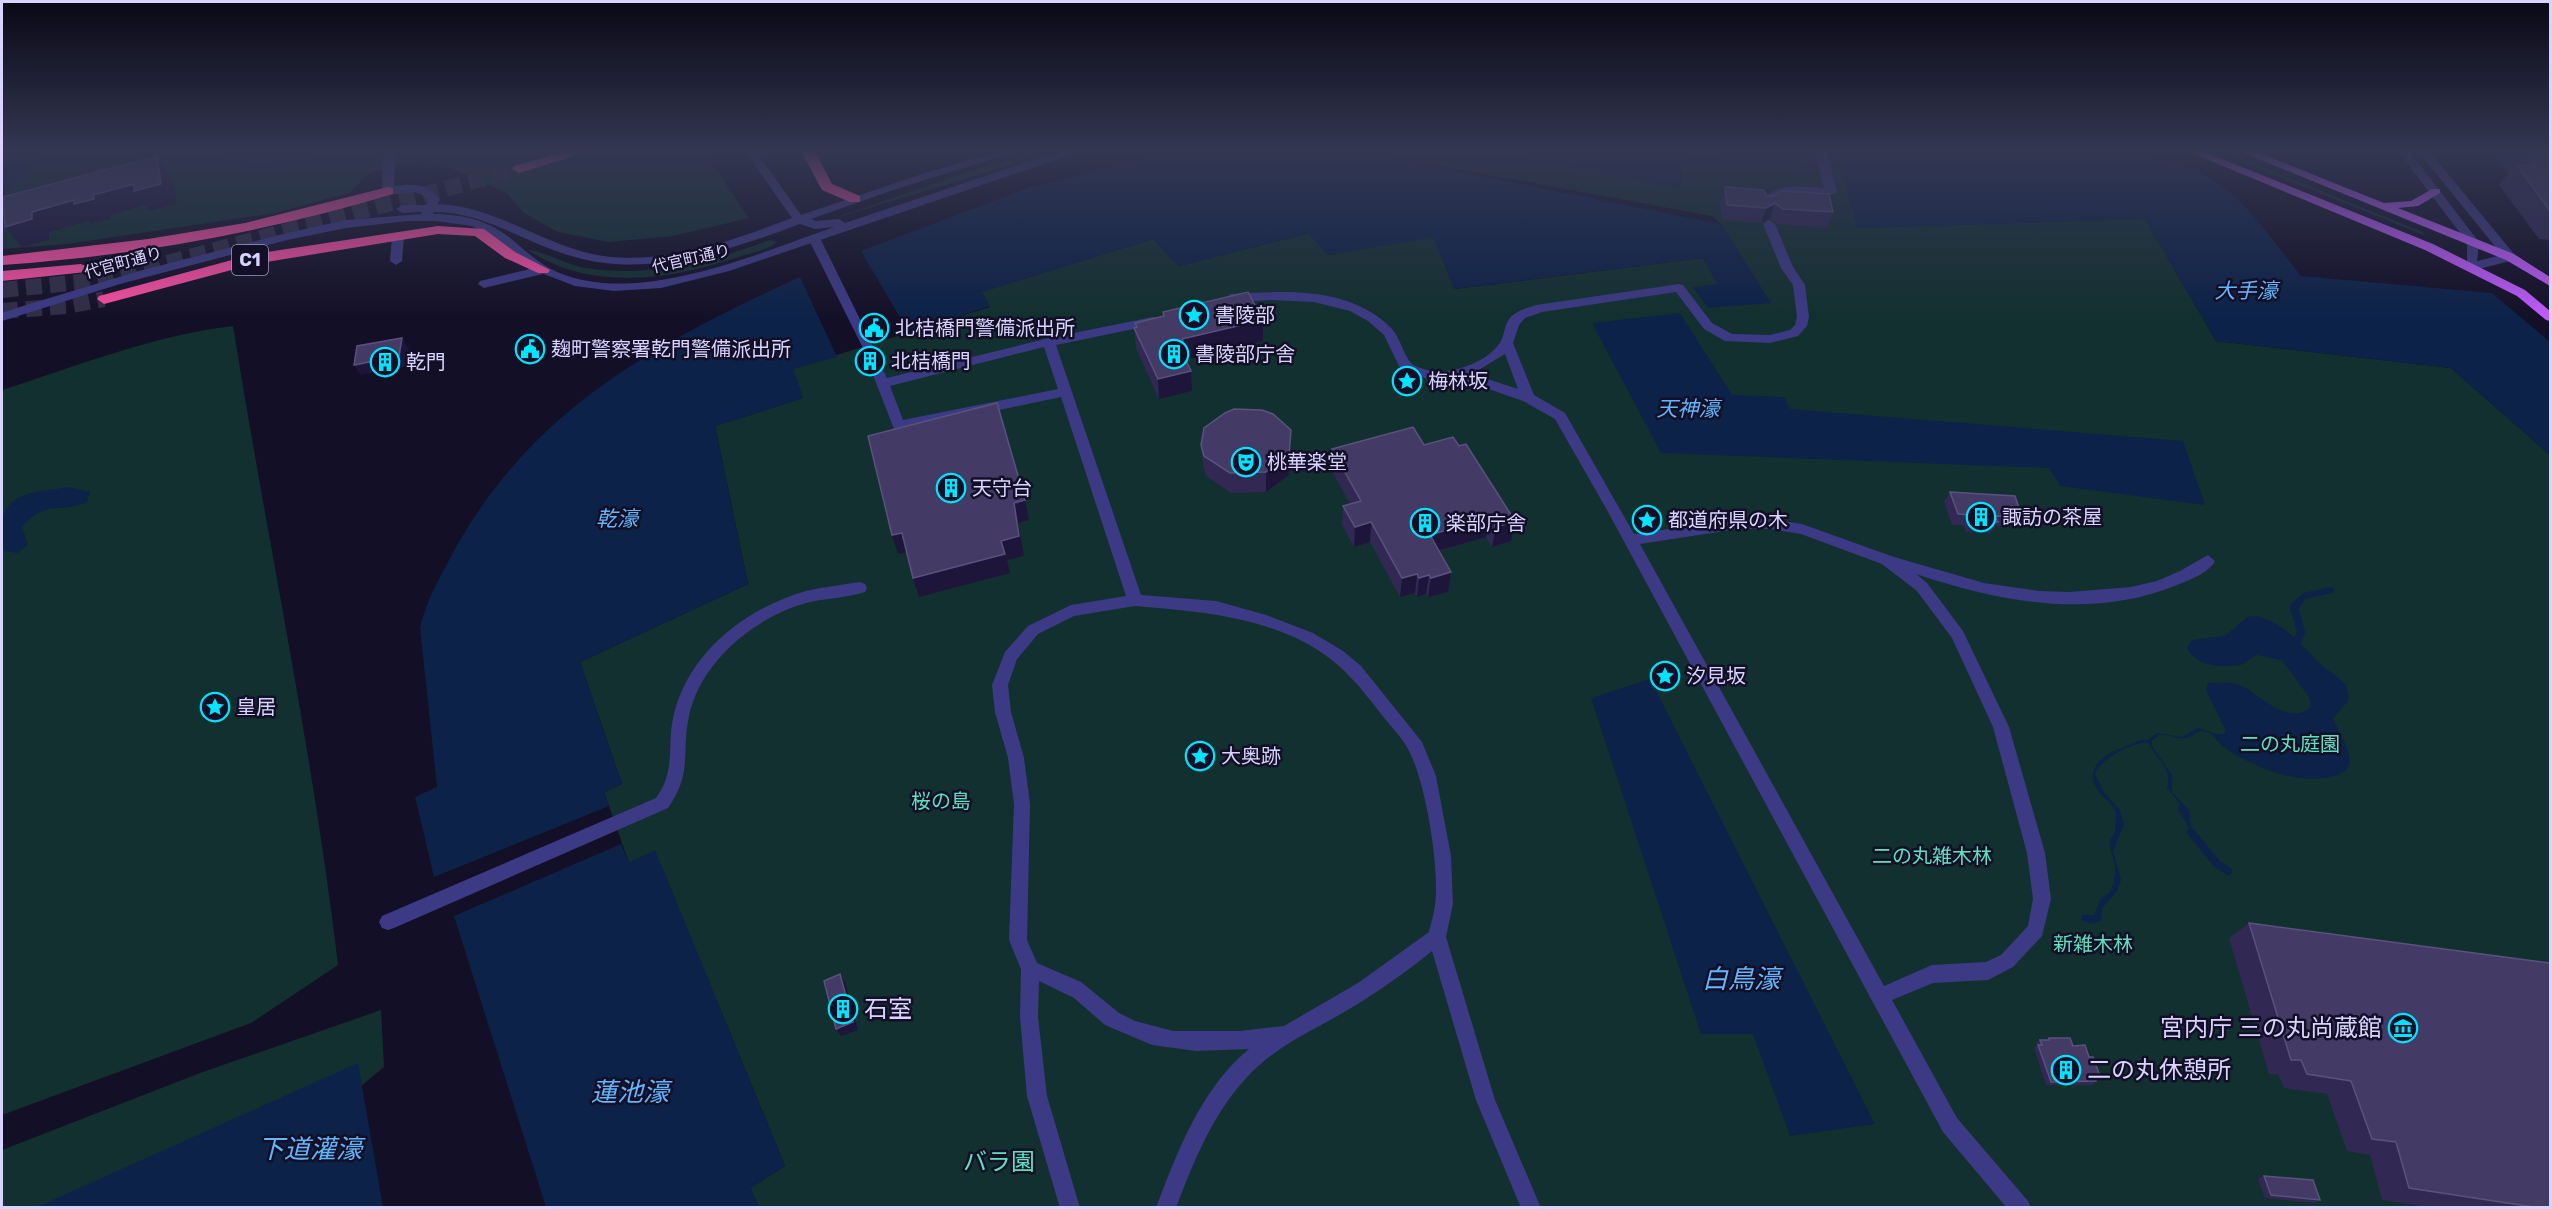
<svg xmlns="http://www.w3.org/2000/svg" width="2552" height="1209" viewBox="0 0 2552 1209" font-family="Rubik,'Noto Sans JP',sans-serif">
<rect width="100%" height="100%" fill="#130f26"/>
<g fill="#12302f">
<polygon points="40,151 703,151 749,218 673,236 609,242 558,232 524,213 507,193 444,165 420,161 370,172 349,193 275,213 67,244 2,249 2,194 33,165"/>
<polygon points="1040,151 1058,151 829,220 991,164"/>
<polygon points="1361,151 1495,151 1680,187 1683,160 1692,157 1842,170 1858,228 2145,219 2216,341 2451,368 2550,455 2550,1207 759,1207 750,1188 785,1166 655,851 629,863 604,792 622,784 580,662 748,584 715,426 803,398 792,369 990,307 981,292 1153,239 1179,266 1309,233 1328,255 1433,236 1455,289 1703,258 1718,284 1770,303 1721,224 1712,216"/>
<polygon points="2215,151 2222,151 2425,233 2424,235"/>
<path d="M 770,240 L 777,242 C 768,250 750,253 738,257 C 671,280 591,292 528,250 C 540,250 568,265 585,268 C 650,278 709,262 770,240 Z"/>
<path d="M 233,326 C 267,539 313,751 338,965 L 251,1023 L 2,1115 L 2,390 C 77,366 154,335 233,326 Z"/>
<polygon points="381,1010 384,1067 348,1097 134,1207 2,1208 2,1150 200,1073"/>
</g>
<g fill="#0c2248">
<polygon points="2,151 35,151 40,155 33,168 2,194"/>
<path d="M 224,151 L 326,151 C 294,168 261,171 226,163 Z"/>
<polygon points="1176,151 1233,151 1239,159 1282,151 1353,151 1721,224 1771,303 1708,308 1693,287 1718,284 1703,258 1454,289 1433,237 1328,255 1308,233 1179,266 1153,239 982,292 990,306 909,333 861,251 1025,189"/>
<path d="M 1491,151 L 2082,151 C 2116,156 2156,156 2188,167 C 2238,186 2269,236 2301,276 L 2492,293 L 2550,342 L 2550,455 L 2451,368 L 2216,341 L 2145,219 L 1857,228 L 1842,170 L 1692,157 L 1691,161 L 1683,161 L 1679,188 Z"/>
<path d="M 800,277 L 837,357 L 793,369 L 803,398 L 715,426 L 748,584 L 580,662 L 622,784 L 604,792 L 609,806 L 434,877 L 415,797 L 437,787 L 420,628 C 426,600 442,574 455,549 C 534,407 658,342 800,277 Z"/>
<polygon points="1680,313 1732,395 1784,397 1790,409 2183,441 2205,505 2060,486 2049,468 1661,453 1592,323"/>
<path d="M 70,487 L 90,492 L 87,502 C 57,515 48,498 22,527 L 28,544 L 18,553 L 5,551 C 0,544 2,537 2,528 C 2,489 42,492 70,487 Z"/>
<path d="M 2247,617 C 2273,611 2303,646 2319,663 C 2331,675 2351,679 2348,701 L 2333,719 C 2341,738 2367,771 2330,777 C 2293,784 2257,768 2226,749 C 2218,744 2215,734 2206,732 C 2197,729 2194,737 2186,738 C 2176,740 2169,733 2159,735 L 2152,741 L 2152,746 L 2172,775 L 2172,792 L 2189,810 L 2191,832 L 2178,809 L 2180,804 L 2167,788 C 2173,767 2156,760 2149,743 C 2135,740 2099,760 2095,774 L 2103,791 L 2120,810 L 2124,825 L 2113,851 L 2121,880 L 2116,893 L 2102,908 L 2101,921 L 2091,924 L 2081,920 L 2082,915 L 2094,915 L 2101,899 L 2110,892 L 2114,883 L 2115,866 L 2109,843 L 2115,832 L 2116,813 C 2113,803 2104,799 2098,791 C 2084,772 2100,756 2119,749 C 2129,746 2139,738 2149,740 L 2157,733 L 2182,737 L 2198,728 L 2216,734 L 2224,734 L 2226,731 L 2206,690 L 2208,683 C 2219,683 2232,681 2242,686 C 2260,695 2289,727 2311,707 L 2309,697 L 2282,660 L 2257,655 C 2251,657 2246,664 2240,665 C 2222,668 2195,666 2187,648 L 2192,640 L 2225,636 Z"/>
<polygon points="1650,679 1875,1124 1790,1136 1753,1034 1701,1034 1591,698"/>
<polygon points="621,844 629,863 655,850 785,1166 750,1188 759,1207 546,1207 454,916"/>
<polygon points="358,1063 383,1207 37,1207"/>
</g>
<g fill="none" stroke-linecap="round" stroke-linejoin="round">
<polyline stroke="#0c2248" stroke-width="6" points="2297,603 2304,596 2331,590"/>
<g stroke="#0c2248" stroke-width="8">
<polyline points="2298,640 2301,632 2294,607 2299,602"/>
<polyline points="2191,832 2217,864 2228,871"/>
</g>
<g stroke="#312d47" stroke-width="16" stroke-dasharray="16 8" stroke-linecap="butt">
<polyline points="2,290 80,282 137,271 519,169"/>
<polyline points="2,311 67,306 104,299"/>
</g>
<g fill="#3d3a85" fill-rule="evenodd">
<path d="M 1815,151 L 1827,151 L 1837,192 L 1835,194 C 1810,200 1787,181 1770,209 L 1762,209 L 1760,206 C 1772,181 1801,186 1824,188 Z"/>
<path d="M 1769,220 L 1775,224 L 1793,267 L 1805,285 L 1809,317 L 1807,326 L 1798,336 L 1770,343 L 1725,341 L 1704,329 L 1676,292 L 1542,312 L 1525,318 L 1519,325 L 1513,343 L 1534,395 L 1565,413 L 1634,534 L 1738,519 L 1771,519 L 1802,524 L 1894,557 L 1984,583 L 2039,591 L 2070,592 L 2131,587 L 2157,581 L 2180,571 L 2208,555 L 2215,561 C 2209,573 2189,580 2177,585 C 2092,620 1999,602 1916,574 L 1927,583 L 1963,631 L 2009,727 L 2045,853 L 2051,899 L 2042,936 L 2013,967 L 1988,980 L 1933,983 L 1892,1000 L 1957,1118 L 2028,1201 L 2031,1208 L 2007,1208 L 1943,1132 L 1607,510 L 1555,419 L 1523,401 L 1466,381 L 1428,379 L 1407,373 L 1399,366 L 1384,335 L 1368,321 L 1350,311 L 1314,302 L 1272,300 L 1231,302 L 1225,298 L 1231,294 C 1285,291 1349,286 1391,328 C 1401,338 1402,353 1412,364 C 1437,380 1483,367 1500,343 C 1503,338 1504,331 1506,325 C 1511,312 1524,309 1536,305 L 1679,284 L 1683,285 L 1712,323 L 1732,334 L 1770,335 L 1790,330 L 1795,325 L 1797,317 L 1793,285 L 1781,268 L 1763,224 ZM 1505,354 L 1518,389 L 1472,374 ZM 1738,529 L 1771,529 L 1801,534 L 1882,564 L 1917,591 L 1952,638 L 1993,727 L 2027,853 L 2033,899 L 2028,926 L 2001,955 L 1986,962 L 1932,965 L 1884,986 L 1640,544 Z"/>
<polygon points="398,232 404,236 402,261 396,265 390,261 392,236"/>
<path d="M 814,234 L 820,238 L 878,356 L 877,358 L 887,378 L 1049,338 L 1153,317 L 1157,318 L 1159,321 L 1153,325 L 1056,345 L 1141,595 L 1216,601 L 1266,615 L 1313,633 L 1343,651 L 1361,666 L 1422,742 L 1436,776 L 1451,856 L 1453,904 L 1446,937 L 1495,1100 L 1541,1208 L 1521,1208 L 1476,1100 L 1432,951 C 1405,973 1376,993 1346,1011 C 1314,1030 1278,1045 1251,1073 C 1215,1109 1194,1160 1176,1208 L 1156,1208 C 1177,1152 1202,1087 1249,1049 L 1196,1051 L 1152,1045 L 1105,1025 L 1074,998 L 1039,981 L 1038,1017 L 1047,1096 L 1080,1208 L 1060,1208 L 1027,1096 L 1020,1017 L 1021,969 L 1009,940 L 1014,804 L 1008,758 L 995,712 L 992,685 L 1005,652 L 1028,626 L 1071,605 L 1126,596 L 1061,397 L 899,431 L 894,429 L 868,362 L 869,360 L 808,238 ZM 1044,347 L 1058,389 L 903,420 L 890,386 ZM 1135,606 C 1193,611 1251,615 1304,642 C 1342,662 1360,687 1386,720 C 1394,730 1405,741 1410,753 C 1426,785 1440,869 1435,905 C 1434,914 1431,923 1429,932 L 1358,983 L 1284,1026 L 1240,1031 L 1173,1031 L 1135,1021 L 1119,1013 L 1081,982 L 1037,963 L 1027,940 L 1030,804 L 1024,758 L 1011,712 L 1008,685 L 1017,659 L 1038,634 L 1074,616 Z"/>
<polygon points="543,266 549,270 547,273 484,288 478,284 480,281"/>
<path d="M 860,582 L 865,584 L 867,588 L 865,592 C 846,598 826,598 806,603 C 755,617 700,662 689,716 C 681,754 693,772 668,808 L 394,928 L 388,930 L 382,928 L 379,922 L 382,916 L 656,798 C 677,769 666,745 674,714 C 689,652 746,608 806,591 C 823,587 842,585 860,582 Z"/>
</g>
<g fill="#3d3a85" fill-rule="evenodd">
<path d="M 383,151 L 395,151 L 394,186 C 412,183 428,183 440,200 L 437,204 C 489,206 529,235 577,250 C 647,272 726,243 792,218 L 745,151 L 756,151 L 801,215 L 928,172 L 1000,151 L 1018,151 L 896,189 L 811,219 L 816,221 L 839,219 L 845,223 L 1039,158 L 1064,151 L 1082,151 L 729,271 L 661,288 L 614,291 L 575,286 L 536,271 L 492,236 L 472,226 L 436,221 L 407,221 L 346,228 L 287,240 L 120,284 L 2,321 L 2,313 L 26,305 L 139,271 L 287,233 L 346,220 L 421,214 L 422,212 L 402,213 L 396,209 L 402,205 L 426,205 L 428,200 C 414,183 395,201 382,191 ZM 434,212 C 483,212 522,241 568,255 C 645,280 727,251 800,224 L 815,229 L 834,227 C 756,254 638,307 557,272 C 539,264 525,250 509,237 C 487,220 461,214 433,214 Z"/>
<polygon points="2398,151 2409,151 2479,242 2477,261 2502,255 2418,151 2429,151 2514,254 2514,260 2471,271 2467,270 2467,242"/>
</g>
<g fill="#c25bff" fill-rule="evenodd">
<polygon points="2187,151 2202,151 2433,244 2525,290 2550,311 2550,321 2546,320 2517,296 2425,250"/>
<polygon points="2239,151 2254,151 2384,203 2411,201 2432,189 2440,189 2440,193 2418,206 2398,208 2514,254 2550,277 2550,286 2506,260"/>
</g>
<g fill="#ff4fa3" fill-rule="evenodd">
<polygon points="568,151 590,151 519,173 512,169 514,166"/>
<polygon points="801,151 815,151 832,184 860,196 860,202 850,202 822,190"/>
<path d="M 388,187 L 393,188 L 393,194 C 266,232 134,256 2,265 L 2,256 L 148,239 L 245,223 Z"/>
<polygon points="438,226 484,229 515,252 550,270 548,273 538,273 505,258 475,236 438,234 254,264 104,304 97,299 99,296 254,254"/>
<polygon points="81,264 86,266 88,269 86,272 2,281 2,271"/>
</g>
</g>
<g fill="#312854">
<polygon points="2492,151 2550,151 2550,240 2539,239 2499,185 2509,173"/>
<polygon points="1725,187 1833,212 1827,228 1778,224 1770,218 1761,223 1722,220 1720,203"/>
<polygon points="1163,312 1263,320 1263,341 1185,359 1191,371 1192,391 1159,399 1136,348 1134,328 1136,327 1135,323 1163,316"/>
<polygon points="1201,445 1291,450 1289,475 1266,492 1231,493 1206,476 1203,465"/>
<polygon points="1424,445 1511,541 1492,547 1486,537 1439,551 1451,572 1448,592 1428,597 1426,594 1417,597 1415,593 1400,597 1370,542 1354,547 1342,525 1343,506 1350,504 1331,469 1332,449"/>
<polygon points="1950,492 2022,517 2016,527 1995,526 1991,533 1966,532 1963,525 1952,525 1944,502"/>
<polygon points="2249,923 2550,1208 2434,1208 2382,1200 2370,1155 2347,1151 2327,1094 2284,1088 2278,1074 2269,1074 2229,938"/>
<polygon points="2049,1038 2073,1046 2089,1057 2100,1076 2096,1079 2096,1081 2092,1085 2046,1085 2034,1048 2037,1046 2036,1043 2040,1040 2046,1040"/>
<polygon points="2264,1176 2320,1200 2314,1203 2265,1198 2258,1179"/>
</g>
<g fill="#1d163a">
<polygon points="157,156 171,176 177,204 150,211 145,205 110,215 110,219 91,224 88,221 49,232 49,240 22,247 5,227 32,212 134,184"/>
<polygon points="1775,203 1770,218 1761,223 1766,208"/>
<polygon points="1263,320 1263,341 1185,360 1178,343 1182,339"/>
<polygon points="402,338 409,349 406,367 361,375 354,365"/>
<polygon points="1191,371 1192,391 1159,399 1158,379"/>
<polygon points="1291,430 1289,475 1266,492 1266,472"/>
<polygon points="1025,500 1029,520 1018,523 1024,556 1007,560 1010,573 919,597 913,578 1001,541 1014,503"/>
<polygon points="1490,517 1486,537 1427,554 1430,535"/>
<polygon points="1515,521 1511,541 1492,547 1496,527"/>
<polygon points="1371,522 1370,542 1354,547 1355,527"/>
<polygon points="902,533 908,552 898,554 892,535"/>
<polygon points="1451,572 1448,592 1428,597 1431,578"/>
<polygon points="1417,574 1415,593 1400,597 1402,578"/>
<polygon points="1429,575 1426,594 1417,597 1419,578"/>
<polygon points="840,974 845,982 858,1030 841,1036 836,1029"/>
</g>
<g fill="#433a66" stroke="#5a527e" stroke-width="1.5">
<polygon points="2524,151 2550,151 2550,211 2516,164 2535,166"/>
<polygon points="157,156 161,184 134,191 134,184 93,195 94,199 74,204 74,200 32,212 32,219 5,227 3,197"/>
<polygon points="1725,187 1763,190 1767,196 1775,196 1780,191 1829,194 1833,212 1783,209 1775,203 1766,208 1727,205"/>
<polygon points="1248,292 1263,320 1182,339 1183,341 1178,343 1191,371 1158,379 1134,328 1137,327 1135,323 1164,316 1163,312"/>
<polygon points="402,338 399,356 354,365 357,346"/>
<polygon points="997,403 1025,500 1014,503 1019,536 1001,541 1005,554 913,578 902,533 892,535 868,436"/>
<polygon points="1234,409 1262,410 1273,414 1291,430 1289,455 1266,472 1230,473 1204,456 1201,445 1204,428 1225,413"/>
<polygon points="1413,427 1424,445 1453,437 1459,446 1466,444 1515,521 1496,527 1490,517 1430,535 1451,572 1431,578 1429,575 1419,578 1417,574 1402,578 1371,522 1355,527 1343,506 1361,501 1332,449"/>
<polygon points="1950,492 2015,496 2022,517 1995,516 1998,522 1973,522 1969,515 1958,514"/>
<polygon points="2249,923 2550,963 2550,1208 2540,1208 2409,1188 2396,1142 2372,1139 2351,1081 2307,1074 2301,1060 2291,1060"/>
<polygon points="840,974 853,1022 836,1029 824,981"/>
<polygon points="2049,1038 2070,1038 2073,1046 2085,1045 2089,1057 2093,1057 2100,1076 2094,1076 2096,1081 2051,1082 2038,1045 2042,1045 2040,1040 2049,1040"/>
<polygon points="2264,1176 2313,1180 2320,1200 2271,1195"/>
</g>
<linearGradient id="sky" x2="0" y2="1"><stop stop-color="#0a0815"/><stop offset="0.47" stop-color="#333752"/><stop offset="1" stop-color="#333752" stop-opacity="0"/></linearGradient>
<rect width="2552" height="320" fill="url(#sky)"/>
<defs>
<g id="sight-ring" transform="scale(1.5)"><circle r="9.5" fill="#130f26" stroke="#00e5ff" stroke-width="1.5"/><path d="M0-6L1.8-2.2L6-1.7L2.9 1.2L3.7 5.4L0 3.3L-3.7 5.4L-2.9 1.2L-6-1.7L-1.8-2.2Z" fill="#00e5ff"/></g>
<g id="civic-ring" transform="scale(1.5)"><circle r="9.5" fill="#130f26" stroke="#00e5ff" stroke-width="1.5"/><path d="M-.6-6.5H3V-4.5H.6V-3L4-1V1h2V6H-6V1h2V-1L-.6-3ZM-1.2 2.5V6h2.4V2.5Z" fill="#00e5ff"/></g>
<g id="building-ring" transform="scale(1.5)"><circle r="9.5" fill="#130f26" stroke="#00e5ff" stroke-width="1.5"/><path d="M-4-6H4V6H1V3H-1V6H-4ZM-2.5-4.3h1.7v1.8h-1.7ZM.8-4.3h1.7v1.8H.8ZM-2.5-1h1.7V.8h-1.7ZM.8-1h1.7V.8H.8Z" fill="#00e5ff"/></g>
<g id="theatre-ring" transform="scale(1.5)"><circle r="9.5" fill="#130f26" stroke="#00e5ff" stroke-width="1.5"/><path d="M-5-5.5Q0-4 5-5.5V0Q5 5 0 6Q-5 5-5 0ZM-3.3-2.5H-1v1.5H-3.3ZM1-2.5H3.3v1.5H1ZM-2.8 1Q0 5.5 2.8 1Z" fill="#00e5ff"/></g>
<g id="museum-ring" transform="scale(1.5)"><circle r="9.5" fill="#130f26" stroke="#00e5ff" stroke-width="1.5"/><path d="M0-6L6-3V-2H-6V-3ZM-5-1h2V3h-2ZM-1-1h2V3h-2ZM3-1h2V3H3ZM-6 4H6V6H-6Z" fill="#00e5ff"/></g>
</defs>
<g fill-rule="evenodd">
<use href="#sight-ring" x="1194" y="315"/>
<use href="#civic-ring" x="874" y="328"/>
<use href="#civic-ring" x="530" y="349"/>
<use href="#building-ring" x="1174" y="354"/>
<use href="#building-ring" x="870" y="361"/>
<use href="#building-ring" x="385" y="362"/>
<use href="#sight-ring" x="1407" y="381"/>
<use href="#theatre-ring" x="1246" y="462"/>
<use href="#building-ring" x="951" y="488"/>
<use href="#building-ring" x="1981" y="517"/>
<use href="#sight-ring" x="1647" y="520"/>
<use href="#building-ring" x="1425" y="523"/>
<use href="#sight-ring" x="1665" y="676"/>
<use href="#sight-ring" x="215" y="707"/>
<use href="#sight-ring" x="1200" y="756"/>
<use href="#building-ring" x="843" y="1009"/>
<use href="#museum-ring" x="2403" y="1028"/>
<use href="#building-ring" x="2066" y="1070"/>
</g>
<g text-anchor="middle" stroke-width="5" stroke-linejoin="round" paint-order="stroke">
<g font-size="16" fill="#d9d4ff" stroke="#130f26">
<text transform="translate(691 258) rotate(-13)" y="6">代官町通り</text>
<text transform="translate(123 262) rotate(-15)" y="6">代官町通り</text>
</g>
<rect fill="#130f26" stroke="#9e99be" stroke-width="1.5" x="232" y="245" width="36" height="30" rx="4.5"/>
<g font-size="18" font-weight="bold" fill="#d9d4ff">
<text x="250" y="266">C1</text>
</g>
<g font-size="20" fill="#d9d4ff" stroke="#130f26" text-anchor="start">
<text x="1215" y="322">書陵部</text>
<text x="895" y="335">北桔橋門警備派出所</text>
<text x="551" y="356">麹町警察署乾門警備派出所</text>
<text x="1195" y="361">書陵部庁舎</text>
<text x="891" y="368">北桔橋門</text>
<text x="406" y="369">乾門</text>
<text x="1428" y="388">梅林坂</text>
<text x="1267" y="469">桃華楽堂</text>
<text x="972" y="495">天守台</text>
<text x="2002" y="524">諏訪の茶屋</text>
<text x="1668" y="527">都道府県の木</text>
<text x="1446" y="530">楽部庁舎</text>
<text x="1686" y="683">汐見坂</text>
<text x="236" y="714">皇居</text>
<text x="1221" y="763">大奥跡</text>
</g>
<g font-size="20" fill="#5fe0c0" stroke="#130f26">
<text x="2290" y="751">二の丸庭園</text>
<text x="941" y="808">桜の島</text>
<text x="1932" y="863">二の丸雑木林</text>
<text x="2093" y="951">新雑木林</text>
</g>
<g font-size="21" font-style="italic" fill="#62b6ff" stroke="#130f26">
<text x="2246" y="298">大手濠</text>
<text x="1688" y="416">天神濠</text>
<text x="617" y="526">乾濠</text>
</g>
<g font-size="24" fill="#d9d4ff" stroke="#130f26" text-anchor="start">
<text x="864" y="1017">石室</text>
<text x="2382" y="1036" text-anchor="end">宮内庁 三の丸尚蔵館</text>
<text x="2087" y="1078">二の丸休憩所</text>
</g>
<g font-size="24" fill="#5fe0c0" stroke="#130f26">
<text x="999" y="1170">バラ園</text>
</g>
<g font-size="26" font-style="italic" fill="#62b6ff" stroke="#130f26">
<text x="1741" y="988">白鳥濠</text>
<text x="630" y="1101">蓮池濠</text>
<text x="310" y="1158">下道灌濠</text>
</g>
</g>
<rect width="2552" height="1209" fill="none" stroke="#d9d4ff" stroke-width="6"/>
</svg>
